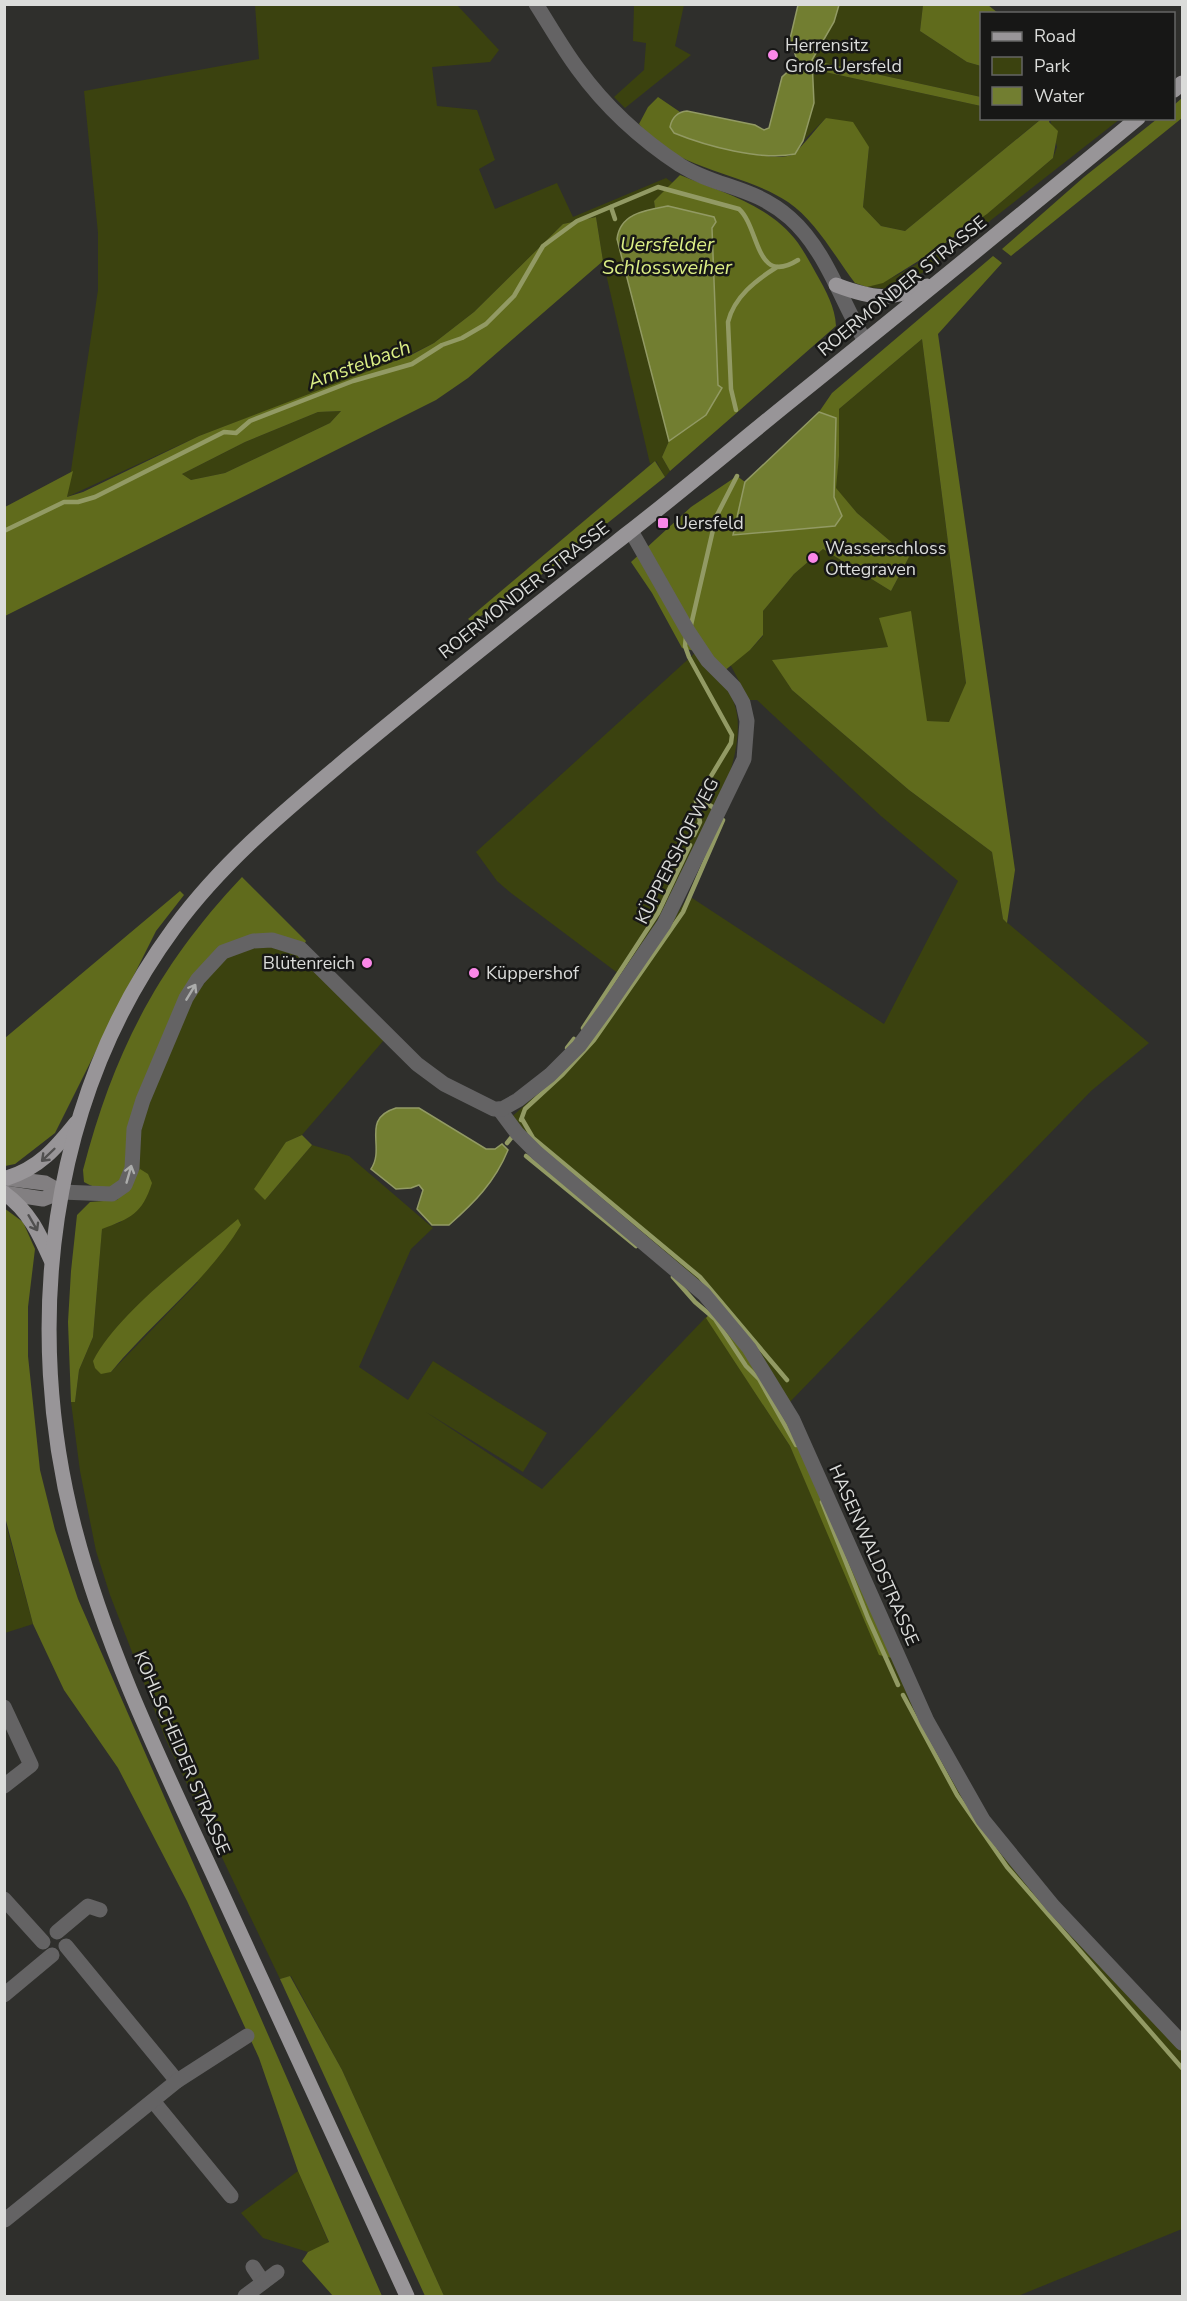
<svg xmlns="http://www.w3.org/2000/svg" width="1187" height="2301" viewBox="0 0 1187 2301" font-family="'Nunito Sans',sans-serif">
<rect width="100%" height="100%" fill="#2f2f2c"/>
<g fill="#3b420f" fill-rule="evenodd">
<polygon points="255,5 457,5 499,50 490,62 432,67 437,106 477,110 495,160 479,169 495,209 557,183 573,217 666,178 673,183 654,201 655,208 644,212 617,239 669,441 662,457 670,471 665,477 656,461 650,464 603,261 596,217 563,224 474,312 434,343 391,364 199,436 67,497 98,290 98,233 84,91 259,59"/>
<polygon points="634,5 684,5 675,46 691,55 625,108 614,97 644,70 646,43 633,41"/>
<polygon points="839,5 923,5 920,31 967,62 981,66 981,97 812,60 834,22"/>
<polygon points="811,69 981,106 982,118 1041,119 905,231 881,226 863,207 869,147 826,118 803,141 814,103"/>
<path d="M 1050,119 L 1120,119 L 926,271 L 889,289 L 867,287 C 926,271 1005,198 1053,158 L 1057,147 Z"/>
<polygon points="922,339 966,684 949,723 927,721 888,647 773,660 792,690 909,790 992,852 1003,919 1149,1043 1091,1091 786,1406 705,1295 506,1122 582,1053 689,896 884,1024 958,881 881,816 757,700 749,700 730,664 750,650 763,636 763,611 794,574 823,549 891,591 909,557 857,513 835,488 839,456 839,409"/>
<polygon points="341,411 330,423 225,473 191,480 182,474 245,442 318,412"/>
<path d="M 695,653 C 709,668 727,683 734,703 C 759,769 657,918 623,977 L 511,893 L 497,881 L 476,852 Z"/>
<path d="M 234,942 L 304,945 L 390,1033 L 302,1135 L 286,1142 L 265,1200 L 312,1145 L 349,1156 L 433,1228 L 411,1249 L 359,1367 L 408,1400 L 433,1361 L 547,1433 L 523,1472 L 426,1412 L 542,1489 L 706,1317 L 790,1446 L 830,1537 L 901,1660 L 985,1819 L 1182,2044 L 1182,2229 L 1018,2296 L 444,2296 L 342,2070 L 291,1976 L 280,1979 L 166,1740 L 110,1595 L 96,1551 L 80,1471 L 71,1402 L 75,1402 L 79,1370 L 93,1337 L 102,1228 L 121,1222 L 125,1175 L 161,1043 ZM 198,1282 L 111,1372 L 93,1361 L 121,1324 L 158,1286 Z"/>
<polygon points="4,1517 33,1624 5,1633 4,1633"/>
<polygon points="298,2171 329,2243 308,2252 263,2238 241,2213"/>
</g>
<g fill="#606b1c" fill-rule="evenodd">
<polygon points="923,5 988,5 998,13 982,14 981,66 967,62 920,31"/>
<polygon points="812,60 981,97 981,106 811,69"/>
<path d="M 658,97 L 680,112 L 675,116 L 674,133 C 697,142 770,163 792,155 C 798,152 819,125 826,118 L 853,122 L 869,147 L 863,207 L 881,226 L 905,231 L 1040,120 L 1036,119 L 1050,119 L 1049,122 L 1058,131 L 1053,158 L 987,214 L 928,255 L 883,283 L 867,287 L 855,283 C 835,257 816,221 788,202 C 744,172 672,170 639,124 L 648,107 Z"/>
<polygon points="1182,98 1182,118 1011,256 1002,249 1084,177 1157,119 1174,118 1174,105"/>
<path d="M 680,175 C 722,192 770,205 798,243 C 805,253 811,264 817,275 C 826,291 835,307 836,326 L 670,471 L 662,457 L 669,441 L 706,415 L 716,395 L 718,385 L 712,228 L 716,222 L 714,217 L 668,206 L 655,208 L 654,201 Z"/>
<path d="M 596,217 L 603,261 L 468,378 L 436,400 L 5,616 L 5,507 L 73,471 L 67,497 L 83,492 L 199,436 L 411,355 L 434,343 L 474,312 L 563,224 ZM 341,411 L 330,423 L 225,473 L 191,480 L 182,474 L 245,442 L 318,412 Z"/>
<polygon points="993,256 1002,263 938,334 1015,870 1007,923 1003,919 992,852 909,790 792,690 772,660 888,647 879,618 911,611 927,721 949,722 966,683 922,339 839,409 839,456 836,488 857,513 909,557 891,591 823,549 794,574 763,611 763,635 750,650 718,676 695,651 682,648 652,593 631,562 691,507 737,476 745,482 734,535 792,529 842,516 834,497 836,418 819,412 832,393"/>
<polygon points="655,461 665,477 554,566 472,622 468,619"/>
<path d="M 242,877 L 306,941 L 304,945 L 234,942 L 181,1001 L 125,1175 C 113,1191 101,1192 84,1182 L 83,1170 C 114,1051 158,966 242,877 Z"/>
<polygon points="180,891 184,895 156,931 55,1133 15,1164 5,1166 5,1038"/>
<polygon points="302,1135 312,1145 265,1200 254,1189 286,1142"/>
<path d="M 140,1169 L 148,1174 L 152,1183 C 142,1214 131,1218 102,1229 L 93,1337 L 79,1370 L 75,1402 L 71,1402 L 68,1322 L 71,1271 L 77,1215 L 90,1202 L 117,1200 Z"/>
<polygon points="4,1208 23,1222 35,1249 28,1307 28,1356 40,1470 55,1530 78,1599 382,2296 333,2296 302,2261 308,2252 329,2242 298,2171 259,2058 187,1901 118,1768 64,1690 33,1624 5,1517"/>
<path d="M 238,1219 L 241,1225 C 207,1281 153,1321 111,1372 L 101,1374 L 95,1368 L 93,1361 C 119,1311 195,1256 238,1219 Z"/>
<polygon points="715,1307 786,1406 901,1660 879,1655 790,1446 706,1318"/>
<polygon points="290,1976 342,2070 444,2296 425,2296 280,1979"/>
</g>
<g fill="#727e31" stroke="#929a64" stroke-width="1.5">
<path d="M 798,5 L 839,5 L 834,22 L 812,60 L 814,103 L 803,141 L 795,154 C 761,161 706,146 674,133 L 670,127 C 672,117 677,112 687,111 L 755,125 L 764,130 L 769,128 L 782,77 L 795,65 L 796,57 L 790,39 Z"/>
<path d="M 668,206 L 714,217 L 716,222 L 712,228 L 718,385 L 722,388 L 706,415 L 669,441 L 617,239 C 620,213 646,210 668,206 Z"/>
<polygon points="819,412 836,418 834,497 842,516 835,526 733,535 745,482"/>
<path d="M 396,1108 L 419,1108 L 486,1149 L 495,1149 L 502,1144 L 508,1150 C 495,1182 474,1203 449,1225 L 432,1225 L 417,1209 L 423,1190 L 419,1185 L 411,1188 L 396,1189 L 371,1169 C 386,1147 360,1119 396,1108 Z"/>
</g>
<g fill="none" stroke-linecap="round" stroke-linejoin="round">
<g stroke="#929a64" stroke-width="4.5">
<polyline points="611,207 615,219"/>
<path d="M 736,410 L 731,389 L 728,322 C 734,297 756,280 777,267"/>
<path d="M 4,531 L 64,502 L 78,502 L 95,497 L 224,432 L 236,433 L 250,421 L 353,381 L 412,364 L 442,345 L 462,338 L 486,324 L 514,296 L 543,246 L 577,221 L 658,187 L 739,209 C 760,228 755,287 798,260"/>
<polyline points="691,625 716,517 737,476"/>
<polyline points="686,636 685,646 689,657 732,735 731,743 696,801 700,822 694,835"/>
<polyline points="697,797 714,808"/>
<polyline points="583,1028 658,913 690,845"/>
<polyline points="567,1048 574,1039"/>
<polyline points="522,1119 533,1138 700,1277 787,1380"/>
<polyline points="521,1120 525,1109 563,1074 594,1040 683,912 723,820"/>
<polyline points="507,1143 511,1138"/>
<polyline points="526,1156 636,1246"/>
<polyline points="673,1277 695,1302 715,1319 746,1366 759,1379 796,1445"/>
<polyline points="822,1502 868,1618 898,1685"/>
<polyline points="903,1695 957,1795 1007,1867 1182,2068"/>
</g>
<g stroke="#646364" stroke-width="15">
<path d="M 536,4 C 550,26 563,49 578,69 C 605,106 642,140 680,165 C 717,188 754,186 790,218 C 826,250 841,301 865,341"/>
<polyline points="499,1109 517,1133 537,1153 704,1294 749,1348 793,1420 927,1721 983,1820 1053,1906 1182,2043"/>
<polyline points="61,1192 112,1194 125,1185 132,1168 134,1129 143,1100 186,998 198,979 223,952 253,941 272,940 301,949 417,1064 444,1084 494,1109 502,1109 518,1100 550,1075 579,1046 606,1009 664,924 744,759 747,721 743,703 734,687 708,661 688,631 631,531"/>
<polyline points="4,1707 31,1765 4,1786"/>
<polyline points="4,1899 43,1942"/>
<polyline points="57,1932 88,1906 100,1910"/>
<polyline points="66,1946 177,2081"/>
<polyline points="4,1995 52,1955"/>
<polyline points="153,2101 231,2196"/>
<polyline points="5,2220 177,2081 247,2036"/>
<polyline points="253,2267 263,2282"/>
<polyline points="245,2296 277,2272"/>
</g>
<g stroke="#827f81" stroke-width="15">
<polyline points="4,1178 45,1183 61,1192"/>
<polyline points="4,1193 43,1199 61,1192"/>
</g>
<g stroke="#989598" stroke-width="15">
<polyline points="1174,90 1182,83"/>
<path d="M 836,285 C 876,300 887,300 927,286"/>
<path d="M 7,1178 C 39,1168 56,1148 76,1123"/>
<path d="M 4,1193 C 29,1211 39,1233 51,1260"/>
<path d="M 407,2296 C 344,2159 282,2022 218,1885 C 165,1770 107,1653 75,1530 C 22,1328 48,1099 174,928 C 223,861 287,809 350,756 C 441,680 534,607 628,533 C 682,491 734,447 787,404 C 905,309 1022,214 1138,118"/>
</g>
</g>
<defs><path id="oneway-shaft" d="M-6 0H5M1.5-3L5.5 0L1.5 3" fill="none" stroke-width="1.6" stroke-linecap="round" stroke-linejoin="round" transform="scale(1.5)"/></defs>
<g stroke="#abacab">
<use href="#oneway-shaft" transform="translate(191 992) rotate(-59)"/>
<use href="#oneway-shaft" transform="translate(129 1174) rotate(-74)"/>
</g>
<g stroke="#515050">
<use href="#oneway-shaft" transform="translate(48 1155) rotate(136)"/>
<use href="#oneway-shaft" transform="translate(33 1223) rotate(60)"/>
</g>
<g fill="#fa87e8" stroke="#171716" stroke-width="2">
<circle cx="773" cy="55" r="6"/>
<rect x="657" y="517" width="12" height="12" rx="3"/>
<circle cx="813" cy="558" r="6"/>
<circle cx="367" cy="963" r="6"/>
<circle cx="474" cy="973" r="6"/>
</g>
<g text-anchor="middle" stroke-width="5" stroke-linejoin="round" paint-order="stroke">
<g font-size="18" fill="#dbdcda" stroke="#171716" text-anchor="start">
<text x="785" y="51">Herrensitz<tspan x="785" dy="21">Groß-Uersfeld</tspan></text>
<text x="675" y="529">Uersfeld</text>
<text x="825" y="554">Wasserschloss<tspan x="825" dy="21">Ottegraven</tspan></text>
<text x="355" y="969" text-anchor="end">Blütenreich</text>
<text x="486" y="979">Küppershof</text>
</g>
<g font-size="18" fill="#dbdcda" stroke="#171716">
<text transform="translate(902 286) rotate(-39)" y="6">ROERMONDER STRASSE</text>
<text transform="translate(524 590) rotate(-38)" y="6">ROERMONDER STRASSE</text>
<text transform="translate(677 851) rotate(-63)" y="6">KÜPPERSHOFWEG</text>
<text transform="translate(874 1555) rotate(66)" y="6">HASENWALDSTRASSE</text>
<text transform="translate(182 1753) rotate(67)" y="6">KOHLSCHEIDER STRASSE</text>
</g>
<g font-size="20" font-style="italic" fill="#dbee85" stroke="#171716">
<text x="667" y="251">Uersfelder<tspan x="667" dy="23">Schlossweiher</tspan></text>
<text transform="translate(359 364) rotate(-20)" y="7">Amstelbach</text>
</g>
</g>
<rect width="1187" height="2301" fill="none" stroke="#dbdcda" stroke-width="12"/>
<rect x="980" y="12" width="195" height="108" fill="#171716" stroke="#656664" stroke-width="1.5"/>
<rect x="992" y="32" width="30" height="9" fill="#989598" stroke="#656664" stroke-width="1.5"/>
<text x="1034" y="42" font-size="18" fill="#dbdcda">Road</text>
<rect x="992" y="57" width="30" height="18" fill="#3b420f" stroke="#656664" stroke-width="1.5"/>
<text x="1034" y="72" font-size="18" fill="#dbdcda">Park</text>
<rect x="992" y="87" width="30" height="18" fill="#727e31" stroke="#656664" stroke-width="1.5"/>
<text x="1034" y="102" font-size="18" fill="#dbdcda">Water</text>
</svg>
